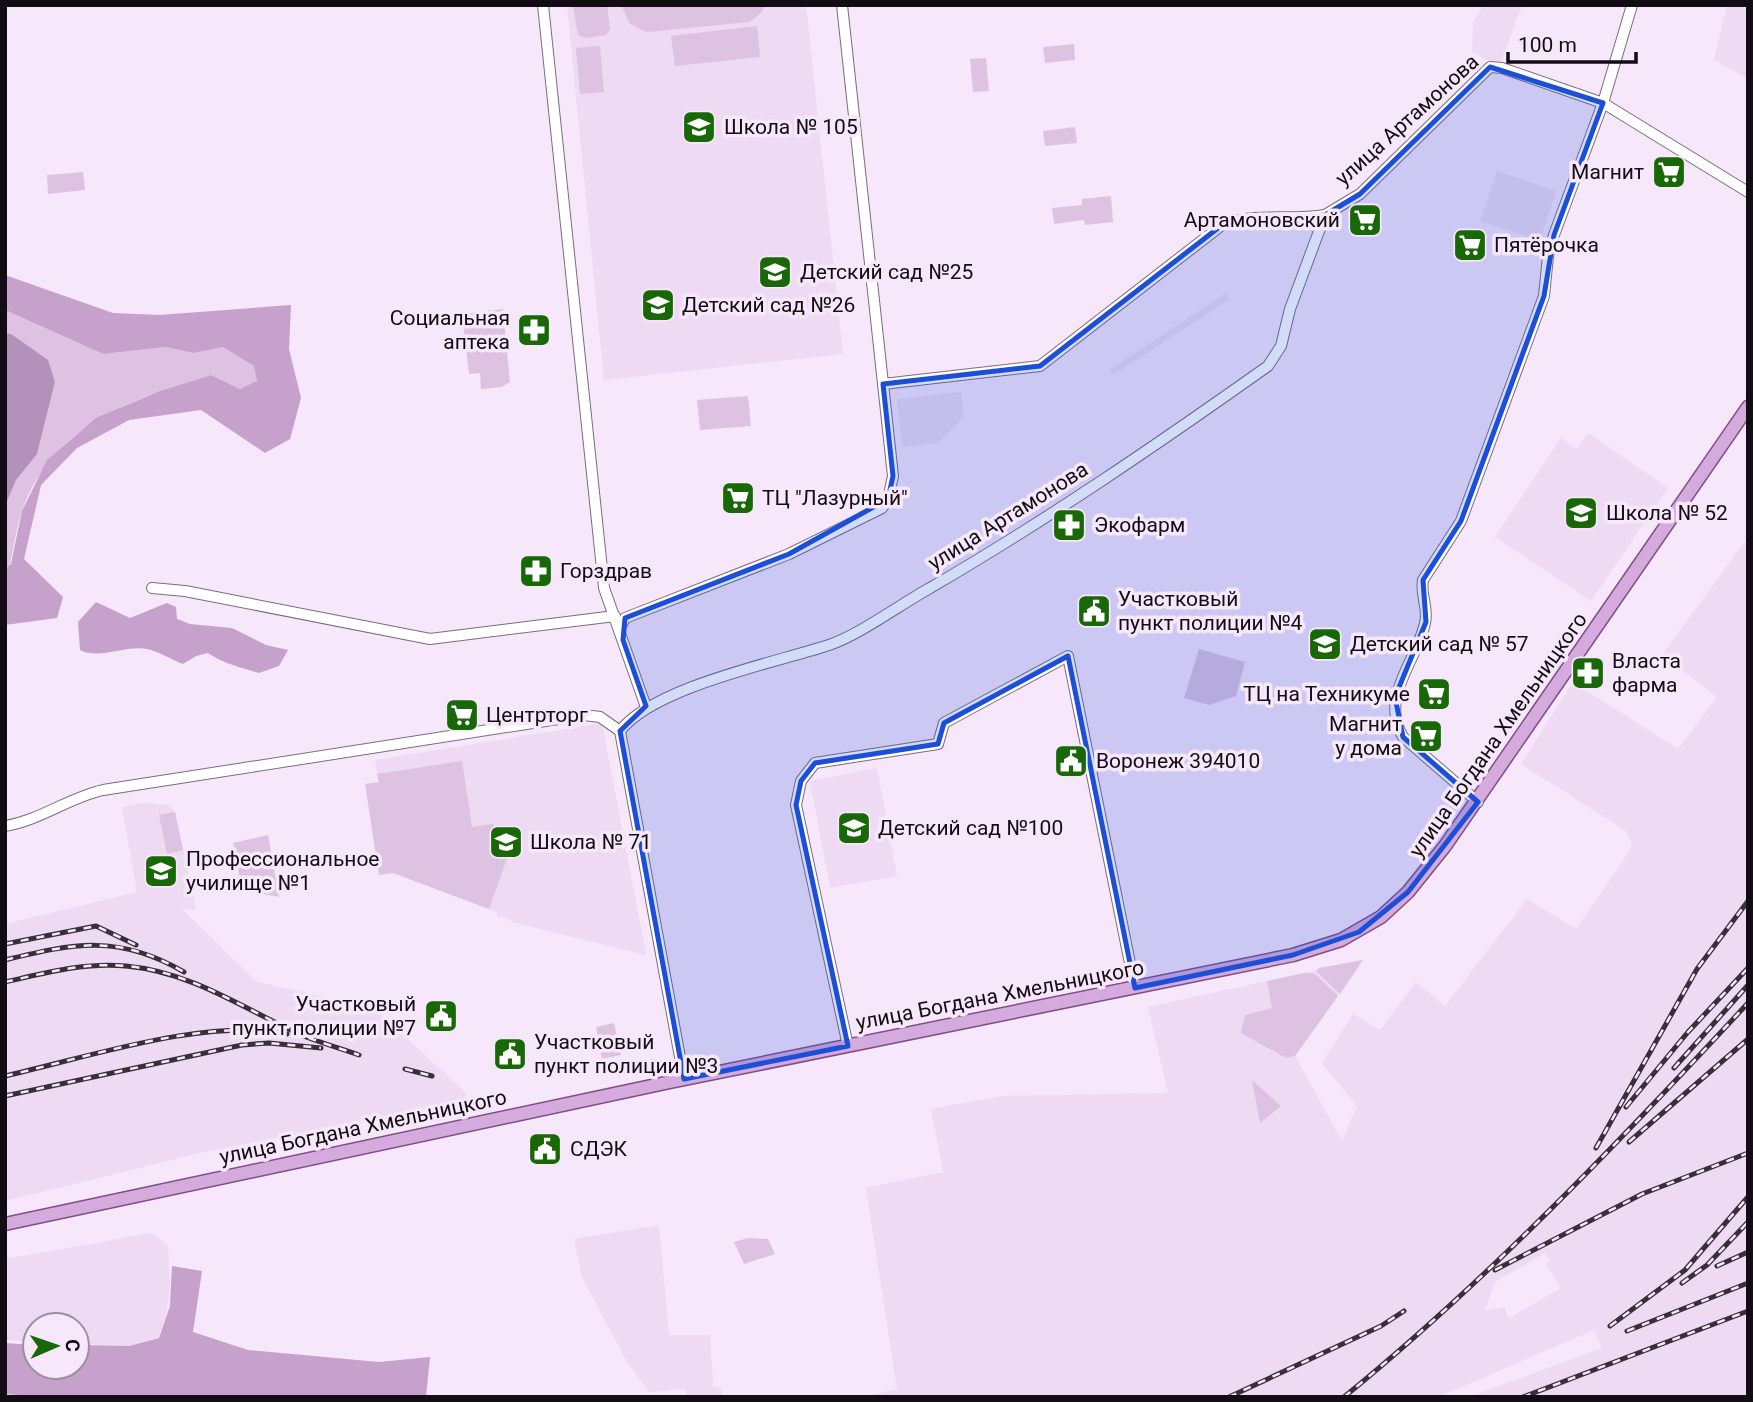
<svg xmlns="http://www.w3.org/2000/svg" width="1753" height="1402" viewBox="0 0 1753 1402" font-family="Roboto,sans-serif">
<rect width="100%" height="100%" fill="#f7e7fa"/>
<g fill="#eedaf2" fill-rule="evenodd">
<polygon points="567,5 806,5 843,354 604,380"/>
<polygon points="1483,5 1522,5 1500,64 1493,63 1472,52 1473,23"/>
<polygon points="1727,5 1748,5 1748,79 1714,60"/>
<polygon points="1497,171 1556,191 1540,241 1480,221"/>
<polygon points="1226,293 1230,299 1113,375 1109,370"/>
<polygon points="961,392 964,417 938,443 902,447 897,399"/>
<polygon points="1588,433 1668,488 1591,601 1495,537 1561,438 1577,449"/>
<path d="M 1748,541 L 1748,1397 L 1469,1397 L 1602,1348 L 1594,1330 L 1438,1397 L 864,1397 L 897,1389 L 866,1188 L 943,1172 L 931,1109 L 1002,1096 L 1168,1093 L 1148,1007 L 1363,960 L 1295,1056 L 1342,1141 L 1357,1106 L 1322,1063 L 1353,1014 L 1380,1030 L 1416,982 L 1445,1006 L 1527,899 L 1576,929 L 1619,867 L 1632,845 L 1626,831 L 1521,764 L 1573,682 L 1678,749 L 1717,697 L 1662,655 L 1743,544 ZM 1545,1253 L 1550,1261 L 1546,1264 L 1561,1288 L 1509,1318 L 1504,1307 L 1485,1310 L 1495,1282 Z"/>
<polygon points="602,723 646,955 512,922 505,917 498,917 496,912 393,873 375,760"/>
<polygon points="877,768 897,876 830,888 810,781"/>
<polygon points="142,803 168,805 175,812 196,910 182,909 257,982 374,1008 467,1094 459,1102 200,1153 5,1201 5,924 137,892 122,807"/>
<polygon points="659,1225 669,1335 710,1335 713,1386 721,1387 722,1397 687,1397 685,1389 649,1392 626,1360 582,1277 574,1239"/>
<polygon points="152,1233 168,1245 170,1285 166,1316 158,1337 128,1346 77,1344 77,1325 35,1325 35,1342 5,1340 5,1259"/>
</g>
<g fill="#ddc2e2">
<polygon points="573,5 607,5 610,29 606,35 585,38 578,35"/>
<polygon points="621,5 766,5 760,14 749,22 647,32 630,24"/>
<polygon points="757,26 760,57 675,66 671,36"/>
<polygon points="1074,44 1075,60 1045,63 1043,47"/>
<polygon points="600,46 604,92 580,94 576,48"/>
<polygon points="986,58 989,91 973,92 970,59"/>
<polygon points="1075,127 1077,143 1045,146 1043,131"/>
<polygon points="83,172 85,190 48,194 47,175"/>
<polygon points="1111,196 1113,222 1085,225 1084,220 1054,224 1052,208 1082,205 1082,199"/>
<polygon points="503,309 510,382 501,387 481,389 480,373 469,374 462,314"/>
<path d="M 5,310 L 103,354 L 165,347 L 194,353 L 223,347 L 255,366 L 257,382 L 240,389 L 211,375 C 130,400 53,424 22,511 C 16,528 14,547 10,564 L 5,569 L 5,506 L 16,480 L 37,453 L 55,382 L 11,334 L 5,333 Z"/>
<polygon points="748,396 751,426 700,430 697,400"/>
<polygon points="1199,649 1245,662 1236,696 1209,705 1184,698"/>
<polygon points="462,761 472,827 493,824 498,834 514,839 489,909 393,873 379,875 365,784 379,782 377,774"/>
<polygon points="175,812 183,850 167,854 159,815"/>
<polygon points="268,835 279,897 242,890 233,843"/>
<polygon points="1363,960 1340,994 1316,971 1319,968"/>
<polygon points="1305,973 1315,974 1338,996 1295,1056 1286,1058 1241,1033 1245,1015 1272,1008 1267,981"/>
<polygon points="614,1023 621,1055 602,1059 596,1027"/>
<polygon points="1252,1080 1281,1106 1260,1123"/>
<polygon points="748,1238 768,1239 775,1254 744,1264 734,1242"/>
</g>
<g fill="#c5a1cb">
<polygon points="5,275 113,313 159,315 291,305 289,349 301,398 290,439 265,453 201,410 129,420 77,448 41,485 24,559 63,597 57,618 5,625 5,569 11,564 22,511 47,460 96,418 160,391 211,375 240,389 257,381 254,366 223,347 194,353 165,347 103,354 5,310"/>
<path d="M 96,602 L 130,618 L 167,603 L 176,607 L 177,619 L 190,624 L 232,628 L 266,645 L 288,650 L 279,666 L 259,673 C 242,668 222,663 208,653 L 196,656 L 183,664 C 172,660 158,651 147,649 C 125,645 99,660 80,650 L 78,622 Z"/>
<polygon points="172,1266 202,1271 193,1332 248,1350 379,1362 430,1357 426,1397 42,1397 5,1394 5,1343 35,1345 35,1367 77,1367 77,1345 129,1346 159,1338 170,1306"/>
</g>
<polygon fill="#b391ba" points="5,333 11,334 48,360 55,382 37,454 16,480 5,506"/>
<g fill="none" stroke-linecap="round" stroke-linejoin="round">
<g stroke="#7b6c7d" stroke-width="12">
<g id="minor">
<polyline points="543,5 604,588 646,707"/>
<path d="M 883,384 L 1040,366 L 1222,225 C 1253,212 1292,221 1325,215"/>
<polyline points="152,588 185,591 430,639 615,616"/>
<polyline points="620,628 625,618 789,554 882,508 888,499 893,476 842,5"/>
<path d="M 1478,802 L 1403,737 C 1379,697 1417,661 1425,623 C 1429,609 1420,595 1423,580 L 1461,521 L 1544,296 L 1548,256 L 1554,235 L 1603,103 L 1632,5"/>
<path d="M 5,826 C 41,820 68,798 103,790 L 584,715 L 600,717 L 620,731"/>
<polyline points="848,1046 796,805 801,781 815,763 938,744 944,723 1068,656 1135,988"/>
<path d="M 684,1079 L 620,731 C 654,687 774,663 829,645 C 859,635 901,604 930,588 C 1047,520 1158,444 1268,366 L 1281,346 L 1290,309 L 1325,215 L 1360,194 L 1490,67 L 1502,68 L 1603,103 L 1748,192"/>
</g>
</g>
<g stroke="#7f4e88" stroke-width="15">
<polyline id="major" points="5,1224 670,1082 1293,955 1341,940 1381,917 1408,892 1445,846 1748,407"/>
</g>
<use href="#minor" stroke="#fff" stroke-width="10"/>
<use href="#major" stroke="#d5aadd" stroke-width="12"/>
<g stroke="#373038" stroke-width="5">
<g id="rail">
<polyline points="5,944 96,926 136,945"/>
<path d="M 5,960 C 74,943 119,934 184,972"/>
<path d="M 5,982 C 45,973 85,962 126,966 C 191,972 241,1007 299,1034 C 318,1042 339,1048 359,1055"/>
<polyline points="1674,1068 1748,985"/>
<polyline points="405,1069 432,1076"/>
<path d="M 5,1076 C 85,1058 208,1017 287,1034"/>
<polyline points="5,1096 242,1045 269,1043 321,1048"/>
<polyline points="1626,1107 1688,1032 1748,968"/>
<polyline points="1629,1142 1748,1039"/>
<polyline points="1596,1148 1697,969 1748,901"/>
<polyline points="1717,1266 1748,1252"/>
<polyline points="1495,1270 1642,1194 1748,1153"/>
<polyline points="1682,1283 1707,1265 1748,1222"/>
<polyline points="1610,1326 1685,1270 1747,1198"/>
<polyline points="1627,1331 1748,1283"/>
<polyline points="1229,1397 1381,1326 1404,1311"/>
<path d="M 1344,1397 C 1490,1278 1620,1141 1748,1003"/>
<polyline points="1523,1397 1748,1311"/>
</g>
</g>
<use href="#rail" stroke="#f7e7fa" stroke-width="2.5" stroke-dasharray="8" stroke-linecap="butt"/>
</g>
<path fill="#1d4ed8" fill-opacity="0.2" stroke="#1d4ed8" stroke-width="5" stroke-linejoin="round" d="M 1490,67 L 1603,103 L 1554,235 L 1544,296 L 1461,521 L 1423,580 L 1426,622 L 1395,697 L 1403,737 L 1478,802 L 1408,892 L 1359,932 L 1293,955 L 1135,988 L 1068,656 L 944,723 L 938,744 L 815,763 L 801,781 L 796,805 L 848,1046 L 684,1079 L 620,731 L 646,706 L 623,640 L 625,618 L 789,554 L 888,499 L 893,476 L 883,384 L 1040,366 L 1222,225 L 1325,215 L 1360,194 Z"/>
<defs>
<g id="school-square" transform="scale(1.75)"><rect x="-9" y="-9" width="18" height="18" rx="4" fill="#186808" stroke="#f7e7fa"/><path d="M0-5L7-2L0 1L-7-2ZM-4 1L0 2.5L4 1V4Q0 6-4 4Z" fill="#fff"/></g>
<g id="supermarket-square" transform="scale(1.75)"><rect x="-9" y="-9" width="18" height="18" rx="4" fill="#186808" stroke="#f7e7fa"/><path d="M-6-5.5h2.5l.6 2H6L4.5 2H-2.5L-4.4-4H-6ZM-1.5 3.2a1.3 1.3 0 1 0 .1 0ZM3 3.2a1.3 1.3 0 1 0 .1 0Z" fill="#fff"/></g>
<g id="pharmacy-square" transform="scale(1.75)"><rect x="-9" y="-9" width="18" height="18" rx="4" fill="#186808" stroke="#f7e7fa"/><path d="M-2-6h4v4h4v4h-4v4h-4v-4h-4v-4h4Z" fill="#fff"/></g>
<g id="civic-square" transform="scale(1.75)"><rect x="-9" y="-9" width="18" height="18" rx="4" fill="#186808" stroke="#f7e7fa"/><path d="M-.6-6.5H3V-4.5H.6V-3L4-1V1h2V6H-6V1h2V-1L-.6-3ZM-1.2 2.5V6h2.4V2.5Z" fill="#fff"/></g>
<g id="university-square" transform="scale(1.75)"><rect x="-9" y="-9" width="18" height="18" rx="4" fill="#186808" stroke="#f7e7fa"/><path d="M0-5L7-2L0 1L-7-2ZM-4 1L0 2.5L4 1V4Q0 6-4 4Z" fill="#fff"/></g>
</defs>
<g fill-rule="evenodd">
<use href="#school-square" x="699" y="127"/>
<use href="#supermarket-square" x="1669" y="172"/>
<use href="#supermarket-square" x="1365" y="220"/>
<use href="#supermarket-square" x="1470" y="245"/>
<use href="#school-square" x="775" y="272"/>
<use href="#school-square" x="658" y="305"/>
<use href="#pharmacy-square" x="534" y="330"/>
<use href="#supermarket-square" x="738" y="498"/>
<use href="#school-square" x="1581" y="513"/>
<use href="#pharmacy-square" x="1069" y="525"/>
<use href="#pharmacy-square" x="536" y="571"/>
<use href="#civic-square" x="1094" y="611"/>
<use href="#school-square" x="1325" y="644"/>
<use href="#pharmacy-square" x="1588" y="673"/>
<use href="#supermarket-square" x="1434" y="694"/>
<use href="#supermarket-square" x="462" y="715"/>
<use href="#supermarket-square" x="1426" y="736"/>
<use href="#civic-square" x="1071" y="761"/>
<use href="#school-square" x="854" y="828"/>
<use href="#school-square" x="506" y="842"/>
<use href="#university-square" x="161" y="871"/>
<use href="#civic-square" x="441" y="1016"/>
<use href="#civic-square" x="510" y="1054"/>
<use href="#civic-square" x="545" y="1149"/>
</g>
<g text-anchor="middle" stroke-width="7" stroke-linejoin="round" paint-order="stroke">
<g font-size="21" fill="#120d13" stroke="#f7e7fa">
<text transform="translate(1407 120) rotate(-42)" y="7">улица Артамонова</text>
<text transform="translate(1008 516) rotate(-32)" y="7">улица Артамонова</text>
<text transform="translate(1498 735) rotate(-55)" y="7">улица Богдана Хмельницкого</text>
<text transform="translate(1000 995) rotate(-11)" y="7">улица Богдана Хмельницкого</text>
<text transform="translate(363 1127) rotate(-12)" y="7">улица Богдана Хмельницкого</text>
</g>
<g font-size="21" fill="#120d13" stroke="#f7e7fa" text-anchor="start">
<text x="724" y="134">Школа № 105</text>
<text x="1644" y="179" text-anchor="end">Магнит</text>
<text x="1340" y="227" text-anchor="end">Артамоновский</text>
<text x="1494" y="252">Пятёрочка</text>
<text x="800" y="279">Детский сад №25</text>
<text x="682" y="312">Детский сад №26</text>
<text x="510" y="325" text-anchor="end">Социальная<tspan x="510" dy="24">аптека</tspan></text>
<text x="762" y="505">ТЦ "Лазурный"</text>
<text x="1606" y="520">Школа № 52</text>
<text x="1094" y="532">Экофарм</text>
<text x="560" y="578">Горздрав</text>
<text x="1118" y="606">Участковый<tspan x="1118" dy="24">пункт полиции №4</tspan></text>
<text x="1350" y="651">Детский сад № 57</text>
<text x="1612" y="668">Власта<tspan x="1612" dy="24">фарма</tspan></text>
<text x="1410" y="701" text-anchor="end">ТЦ на Техникуме</text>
<text x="486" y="722">Центрторг</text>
<text x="1402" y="731" text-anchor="end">Магнит<tspan x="1402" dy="24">у дома</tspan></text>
<text x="1096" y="768">Воронеж 394010</text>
<text x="878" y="835">Детский сад №100</text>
<text x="530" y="849">Школа № 71</text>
<text x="186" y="866">Профессиональное<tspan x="186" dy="24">училище №1</tspan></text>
<text x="416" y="1011" text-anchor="end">Участковый<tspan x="416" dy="24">пункт полиции №7</tspan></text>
<text x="534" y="1049">Участковый<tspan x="534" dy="24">пункт полиции №3</tspan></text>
<text x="570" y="1156">СДЭК</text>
</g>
</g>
<rect width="1753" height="1402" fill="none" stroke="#120d13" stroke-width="14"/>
<g transform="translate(56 1346) rotate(88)"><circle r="33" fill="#f7e7fa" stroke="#9b909e" stroke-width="2"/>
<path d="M0-5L12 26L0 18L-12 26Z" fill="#186808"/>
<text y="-10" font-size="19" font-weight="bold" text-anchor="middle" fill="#120d13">С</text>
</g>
<path d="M1508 52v10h128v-10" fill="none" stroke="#120d13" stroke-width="3.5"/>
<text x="1518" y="52" font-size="21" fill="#120d13" stroke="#f7e7fa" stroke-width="5" paint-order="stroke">100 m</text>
</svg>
